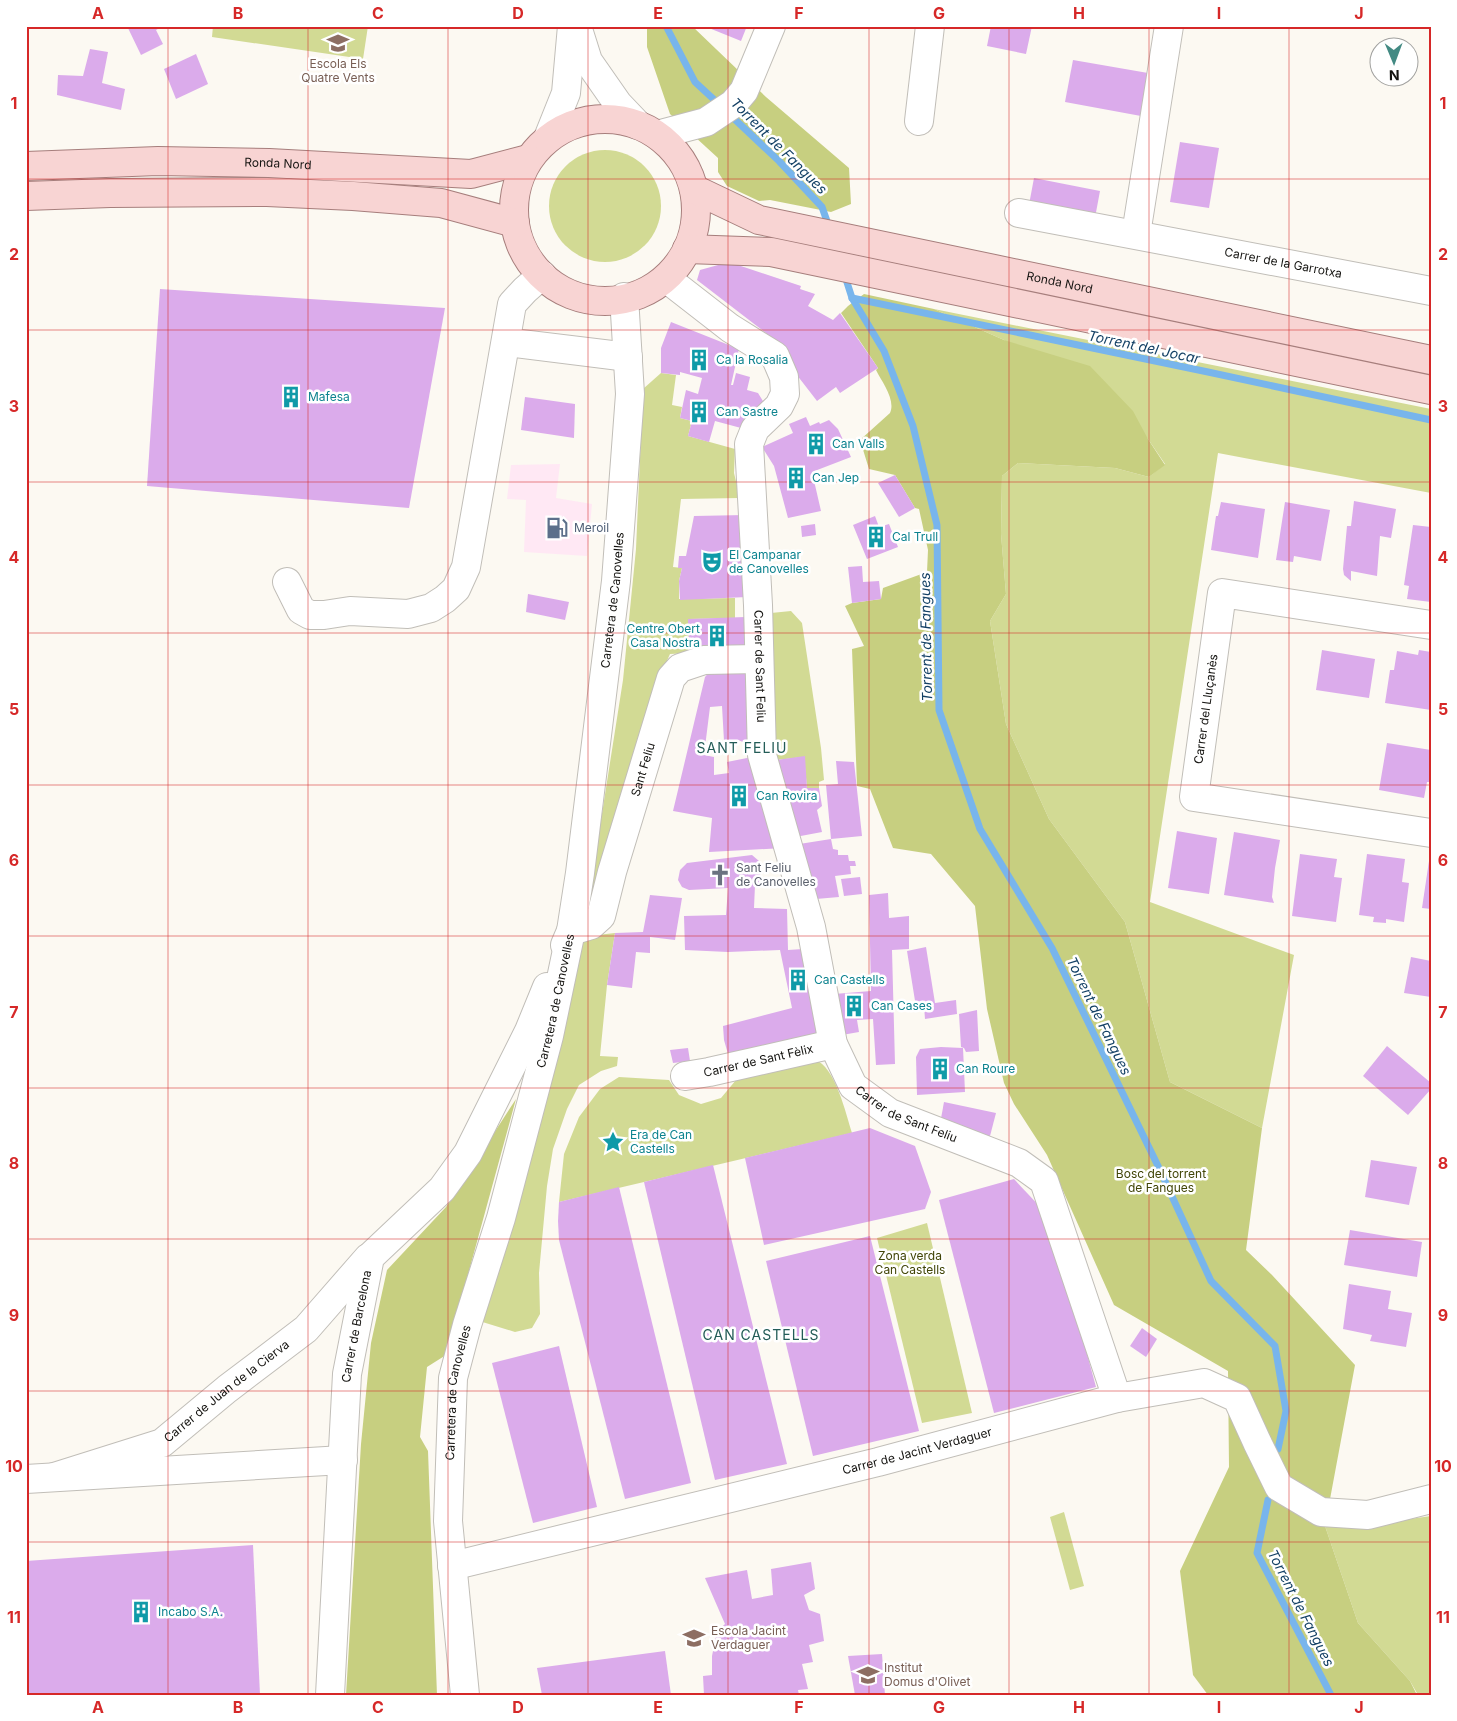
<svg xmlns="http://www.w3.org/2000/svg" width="1457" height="1721" viewBox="0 0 1457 1721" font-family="Inter,sans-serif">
<rect width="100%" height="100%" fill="#fcf9f2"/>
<polygon fill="#ffe8f4" points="560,464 556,498 592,504 587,556 524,552 526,500 507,499 511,465"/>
<g fill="#d2da94">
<polygon points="213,26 368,26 363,59 212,37"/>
<circle cx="605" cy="206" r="56"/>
<polygon points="934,309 1431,409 1431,493 1218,453 1150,902 1294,955 1262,1128 1170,1082 1125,922 1049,819 1006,724 990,621 1006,594 1001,534 1002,476 1018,463 1115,468 1149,477 1165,464 1148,439 1004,340"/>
<polygon points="661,373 676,375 672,405 682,407 680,418 692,421 688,436 735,449 734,473 740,498 681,499 673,567 682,568 679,581 679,599 735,598 735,618 689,619 689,653 670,654 655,687 587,909 623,680 636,549 643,389"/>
<polygon points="791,611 802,623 821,748 824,780 819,782 819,788 807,788 804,757 776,760 771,613"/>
<polygon points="615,933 607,985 600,1056 618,1057 617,1066 601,1071 579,1085 567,1109 553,1149 547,1186 539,1273 540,1314 532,1328 515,1332 476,1320 579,937"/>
<path d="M 815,1060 C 835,1066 846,1114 852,1133 L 559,1202 L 564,1154 L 579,1117 L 600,1089 L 619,1077 L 669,1080 L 679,1095 L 701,1104 L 721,1098 L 736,1080 Z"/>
<polygon points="927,1223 972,1413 922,1423 877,1238"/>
<polygon points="1064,1512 1084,1586 1070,1590 1050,1517"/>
<polygon points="1431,1516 1431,1695 1418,1695 1410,1681 1358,1623 1325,1526 1367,1525"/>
</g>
<g fill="#c7cf80">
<polygon points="647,26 692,26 766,97 849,168 851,204 831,212 770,200 759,201 727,186 718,172 718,158 670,114 647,47"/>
<path d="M 864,294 L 934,309 L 1004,340 L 1090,366 L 1133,411 L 1148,439 L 1165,465 L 1149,477 L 1115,468 L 1018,463 L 1002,476 L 1001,534 L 1006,594 L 990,621 L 1006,724 L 1049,819 L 1125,922 L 1170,1082 L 1262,1128 L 1246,1250 L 1272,1275 L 1355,1365 L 1325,1526 L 1358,1623 L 1410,1681 L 1417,1695 L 1208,1695 L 1193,1675 L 1180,1571 L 1229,1467 L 1228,1371 L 1114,1305 L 1047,1155 L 1014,1104 L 1004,1083 L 987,1009 L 975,906 L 931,854 L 893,848 L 870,789 L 857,786 L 852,649 L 864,646 L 845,606 L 852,603 L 881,599 L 883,588 L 927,572 L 928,550 L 919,509 L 915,508 L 895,475 L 869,469 L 860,440 L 890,413 C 896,400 882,382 876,370 L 878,368 L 841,313 L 848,306 Z"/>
<polygon points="516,1099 446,1355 427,1367 420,1437 428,1451 437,1695 346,1695 361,1444 371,1343 387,1270 446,1207"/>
</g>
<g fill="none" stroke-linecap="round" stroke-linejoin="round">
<g stroke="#78b5ec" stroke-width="7">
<polyline points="666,26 695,82 721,106"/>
<polyline points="728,113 779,161 822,207 829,227"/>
<polyline points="844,273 852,298 884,351 913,426 937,525 939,710 980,829 1052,948 1158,1166 1211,1281 1275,1346 1286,1411 1278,1449"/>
<polyline points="852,298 1208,372 1431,420"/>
<polyline points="1268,1500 1257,1553 1331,1695"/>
</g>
</g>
<g fill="#dbabeb">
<polygon points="127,26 163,26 156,30 163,44 141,55"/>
<polygon points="704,26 747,26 741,41"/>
<polygon points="991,26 1032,26 1026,54 987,46"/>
<polygon points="90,49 108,52 102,83 125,89 121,110 57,95 58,75 83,76"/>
<polygon points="196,54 208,84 176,99 164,69"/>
<polygon points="1073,60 1148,73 1141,116 1065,102"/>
<polygon points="1180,142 1219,148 1209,208 1170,202"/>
<polygon points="1034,178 1100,191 1094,223 1028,210"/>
<polygon points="729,262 801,286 800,289 815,294 808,306 833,320 840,313 878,368 840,393 836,387 817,401 793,370 783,346 697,280 700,270"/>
<polygon points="160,289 445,308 409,508 147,486"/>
<polygon points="671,322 739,349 731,385 733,385 736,373 750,377 747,390 758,393 766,406 741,428 715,421 709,442 688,436 692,421 680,418 686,390 698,394 702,378 680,372 680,375 661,373 661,348"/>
<polygon points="525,397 575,404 574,438 521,430"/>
<polygon points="806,417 810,426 819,422 820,424 829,420 838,429 851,457 812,472 821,511 788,518 774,466 762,447 793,433 789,424"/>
<polygon points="895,475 915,508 899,517 878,483"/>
<polygon points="1354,501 1396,509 1391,538 1380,536 1377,576 1351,571 1351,581 1344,575 1343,569 1347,526 1351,526"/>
<polygon points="1221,502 1265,509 1258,558 1211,550 1216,516 1218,516"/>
<polygon points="1285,502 1330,510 1321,561 1294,556 1293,562 1276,560"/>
<polygon points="745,515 747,597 680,600 679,581 682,568 678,568 679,556 686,556 694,516"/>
<polygon points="875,516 879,527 889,524 898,547 867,559 853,525"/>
<polygon points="815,524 816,535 802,537 801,526"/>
<polygon points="1413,525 1431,527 1431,602 1407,599 1409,586 1404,585"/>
<polygon points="862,566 863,582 879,581 881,599 852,603 848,567"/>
<polygon points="528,594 569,602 565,620 526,612"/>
<polygon points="745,617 745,652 689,653 688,619"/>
<polygon points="1322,650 1375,659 1369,698 1316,690"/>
<polygon points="1419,650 1431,652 1431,710 1385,703 1390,670 1394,670 1397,651 1418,655"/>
<polygon points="712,669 740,670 748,675 752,742 743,742 738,740 724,741 722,706 710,707 704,755 714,757 714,775 729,773 727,762 752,757 783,848 709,852 712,818 673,811 705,677"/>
<polygon points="1387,743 1431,750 1431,776 1430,782 1427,782 1424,798 1379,790"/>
<polygon points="805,756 807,788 819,788 822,806 817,810 822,832 790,838 776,760"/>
<polygon points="836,761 854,762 862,836 831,839 826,785 838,784"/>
<polygon points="1177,831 1217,838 1209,894 1168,888"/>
<polygon points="1234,832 1280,840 1275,868 1272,897 1274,903 1224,895"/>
<polygon points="831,839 833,849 838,850 838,855 848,855 849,861 855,861 856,866 850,866 851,874 835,876 839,897 816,899 813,881 801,882 793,845"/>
<polygon points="1300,854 1337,859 1334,877 1342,878 1336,922 1292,916"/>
<polygon points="1367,854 1405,859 1402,882 1409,883 1404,922 1386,919 1386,923 1373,922 1374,917 1359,915"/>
<polygon points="752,855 759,861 761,884 755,885 754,908 787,909 788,950 803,949 819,1033 728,1054 724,1040 723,1026 792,1008 780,950 728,952 685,950 684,916 726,915 728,888 689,890 682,887 678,880 680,870 687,863"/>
<polygon points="1429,861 1431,861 1431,909 1422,908"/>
<polygon points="860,877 862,894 844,896 841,879"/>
<polygon points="888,893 889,918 909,916 909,949 892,950 895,1064 876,1065 873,1019 857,1020 859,1032 842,1035 834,994 871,991 869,895"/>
<polygon points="650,895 682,898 675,940 650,937 650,953 636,952 632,988 607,985 615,933 643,932"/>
<polygon points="926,947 935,1003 956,1000 957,1014 925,1019 924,1006 916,1007 907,951"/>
<polygon points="1411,957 1431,961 1431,997 1404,993"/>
<polygon points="977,1010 979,1051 966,1052 964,1048 961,1047 959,1014"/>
<polygon points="1387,1046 1431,1083 1431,1089 1408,1115 1363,1076"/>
<polygon points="941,1047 963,1048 965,1092 917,1095 916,1057 920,1049"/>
<polygon points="688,1048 690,1061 673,1063 670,1050"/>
<polygon points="944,1102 996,1113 990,1136 940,1124"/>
<polygon points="870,1128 915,1146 931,1192 925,1209 764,1245 745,1158"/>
<polygon points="1371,1160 1417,1167 1409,1205 1365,1197"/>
<polygon points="713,1165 787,1464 715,1480 644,1182"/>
<polygon points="1014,1179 1043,1210 1052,1225 1096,1387 994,1413 939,1200"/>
<polygon points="619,1187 691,1483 625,1499 559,1240 558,1221 559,1202"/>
<polygon points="1350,1230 1422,1242 1417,1277 1344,1265"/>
<polygon points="870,1236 919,1431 813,1456 766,1261"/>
<polygon points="1349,1284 1391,1291 1388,1309 1412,1313 1406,1347 1370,1341 1372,1335 1343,1329"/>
<polygon points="1142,1328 1157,1339 1146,1357 1130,1346"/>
<polygon points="559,1346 597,1507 533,1523 492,1363"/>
<polygon points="253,1545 260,1695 28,1695 26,1663 26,1561"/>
<polygon points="811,1562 815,1589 804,1595 809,1610 820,1614 824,1641 809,1645 813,1662 802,1664 808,1689 798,1690 799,1695 704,1695 703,1676 712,1675 712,1656 717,1631 725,1624 705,1578 747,1570 752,1599 773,1595 771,1569"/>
<polygon points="665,1651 671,1695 542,1695 537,1668"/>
<polygon points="882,1654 885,1695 855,1695 848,1656"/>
</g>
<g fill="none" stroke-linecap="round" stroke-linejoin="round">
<g stroke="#c1beb8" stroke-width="30">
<g id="minor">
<polyline points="577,26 588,61 618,104 638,125"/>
<polyline points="919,121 930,26"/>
<polyline points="657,135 706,122 733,104 744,91 771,26"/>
<polyline points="548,138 566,93 572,26"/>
<path id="s1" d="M 1019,213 L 1431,291"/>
<polyline points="1136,234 1169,26"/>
<path id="s2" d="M 667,279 L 730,328 L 775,356 L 784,377 L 785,394 L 779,406 L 755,429 L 749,444 L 758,605 L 762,755 L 811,927 L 833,1044 L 853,1086 L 890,1113 L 1019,1163 L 1044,1181 L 1117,1398"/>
<polyline points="506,342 628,357"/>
<polyline points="287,582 301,610 310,615 324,615 350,611 408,614 431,608 445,599 456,589 466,567 512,304 525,290 542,275"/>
<polyline points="1431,625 1222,593 1194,797 1431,833"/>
<path id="s3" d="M 565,945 L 571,931 L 591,925 L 601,916 L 612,872 L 671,678 L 680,668 L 704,660 L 758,659"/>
<path id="s4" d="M 685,1076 L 709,1072 L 833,1044"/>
<path id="s5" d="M 54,1477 L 162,1443 L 227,1389 L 306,1329 L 368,1258"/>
<polyline points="26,1479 343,1460"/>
<path id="s6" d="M 452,1566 L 878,1462 L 1117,1398 L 1204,1383 L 1237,1398 L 1257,1442 L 1279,1487 L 1321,1512 L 1368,1515 L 1431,1499"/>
<path id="s7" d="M 330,1695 L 347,1374 L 370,1257 L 442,1189 L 468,1153 L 529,1031 L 547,987"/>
<path id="s8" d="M 465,1695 L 448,1521 L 453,1378 L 467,1325 L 501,1218 L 549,1036 L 571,931 L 580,873 L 616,581 L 630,394 L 624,297"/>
</g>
</g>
<g stroke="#a67e7c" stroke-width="30">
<g id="major">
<circle cx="605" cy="210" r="91"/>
<path id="s9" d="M 26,166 L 158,161 L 269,163 L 471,174 L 528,159"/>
<path id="s10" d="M 694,189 L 759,220 L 1431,360"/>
<polyline points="26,196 110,193 267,192 353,196 441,203 515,223"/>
<polyline points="687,249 771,252 1431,390"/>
</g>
</g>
<use href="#minor" stroke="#fff" stroke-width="28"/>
<use href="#major" stroke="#f8d4d3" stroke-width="28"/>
</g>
<path fill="none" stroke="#d62828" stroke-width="1" stroke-opacity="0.55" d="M 168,26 L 168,1695M 308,26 L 308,1695M 448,26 L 448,1695M 588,26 L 588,1695M 728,26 L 728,1695M 869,26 L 869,1695M 1009,26 L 1009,1695M 1149,26 L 1149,1695M 1289,26 L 1289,1695M 26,179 L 1431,179M 26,330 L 1431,330M 26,482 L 1431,482M 26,633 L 1431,633M 26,785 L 1431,785M 26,936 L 1431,936M 26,1088 L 1431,1088M 26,1239 L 1431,1239M 26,1391 L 1431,1391M 26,1542 L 1431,1542"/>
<defs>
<g id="school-bare" transform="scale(1.725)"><path d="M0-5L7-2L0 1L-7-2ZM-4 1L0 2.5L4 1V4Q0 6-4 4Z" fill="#8d6e63" stroke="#fff" stroke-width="2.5" paint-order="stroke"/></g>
<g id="building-bare" transform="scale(1.725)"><path d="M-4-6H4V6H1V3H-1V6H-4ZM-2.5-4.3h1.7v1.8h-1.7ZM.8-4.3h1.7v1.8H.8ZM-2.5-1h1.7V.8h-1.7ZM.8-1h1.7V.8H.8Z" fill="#0f9aa8" stroke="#fff" stroke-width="2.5" paint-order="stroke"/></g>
<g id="fuel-bare" transform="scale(1.725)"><path d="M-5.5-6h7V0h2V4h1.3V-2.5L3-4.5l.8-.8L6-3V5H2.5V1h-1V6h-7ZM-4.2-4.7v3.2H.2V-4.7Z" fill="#5c6f8a" stroke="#fff" stroke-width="2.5" paint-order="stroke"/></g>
<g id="theatre-bare" transform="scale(1.725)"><path d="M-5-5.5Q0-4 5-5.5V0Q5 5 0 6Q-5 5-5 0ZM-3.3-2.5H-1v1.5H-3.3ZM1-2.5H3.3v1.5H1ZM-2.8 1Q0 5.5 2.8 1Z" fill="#0f9aa8" stroke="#fff" stroke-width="2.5" paint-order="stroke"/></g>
<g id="church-bare" transform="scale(1.725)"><path d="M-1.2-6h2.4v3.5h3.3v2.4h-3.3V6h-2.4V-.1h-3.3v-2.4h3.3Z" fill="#6b7280" stroke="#fff" stroke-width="2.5" paint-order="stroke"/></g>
<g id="sight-bare" transform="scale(1.725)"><path d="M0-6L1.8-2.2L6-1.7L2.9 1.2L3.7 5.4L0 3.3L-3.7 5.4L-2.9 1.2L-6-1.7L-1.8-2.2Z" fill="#0f9aa8" stroke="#fff" stroke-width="2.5" paint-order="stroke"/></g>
</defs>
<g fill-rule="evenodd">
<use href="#school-bare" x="338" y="43"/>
<use href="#building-bare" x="699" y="360"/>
<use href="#building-bare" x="291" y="397"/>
<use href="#building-bare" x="699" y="412"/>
<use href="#building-bare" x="816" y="444"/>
<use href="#building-bare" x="796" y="478"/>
<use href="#fuel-bare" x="557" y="528"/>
<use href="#building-bare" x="876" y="537"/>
<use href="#theatre-bare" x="712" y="562"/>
<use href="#building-bare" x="717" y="636"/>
<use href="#building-bare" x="739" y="796"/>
<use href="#church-bare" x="720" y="875"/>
<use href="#building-bare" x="798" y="980"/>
<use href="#building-bare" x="854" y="1006"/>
<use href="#building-bare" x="940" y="1069"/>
<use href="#sight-bare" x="613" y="1142"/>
<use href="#building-bare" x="141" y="1612"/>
<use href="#school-bare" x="694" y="1638"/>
<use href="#school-bare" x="868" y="1675"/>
</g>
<g text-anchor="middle" stroke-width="5" stroke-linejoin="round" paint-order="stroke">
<g font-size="12" fill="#785e54" stroke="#fff" text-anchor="start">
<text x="338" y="68" text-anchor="middle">Escola Els<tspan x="338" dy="14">Quatre Vents</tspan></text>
<text x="711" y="1635">Escola Jacint<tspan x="711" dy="14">Verdaguer</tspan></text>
<text x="884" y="1672">Institut<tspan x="884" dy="14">Domus d'Olivet</tspan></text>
</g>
<g font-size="12" fill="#141310" stroke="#fff">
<text dy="4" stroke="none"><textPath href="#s9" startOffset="252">Ronda Nord</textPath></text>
<text dy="4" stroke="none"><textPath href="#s1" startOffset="269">Carrer de la Garrotxa</textPath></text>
<text dy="4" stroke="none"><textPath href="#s10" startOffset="379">Ronda Nord</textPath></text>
<text dy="4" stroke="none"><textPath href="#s8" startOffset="1114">Carretera de Canovelles</textPath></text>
<text dy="4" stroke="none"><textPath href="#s2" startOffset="458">Carrer de Sant Feliu</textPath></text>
<text transform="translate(1206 709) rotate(-82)" y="4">Carrer del Lluçanès</text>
<text dy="4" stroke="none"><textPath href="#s3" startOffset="202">Sant Feliu</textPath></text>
<text dy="4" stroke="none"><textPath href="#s8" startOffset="709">Carretera de Canovelles</textPath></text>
<text dy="4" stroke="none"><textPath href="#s4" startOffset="75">Carrer de Sant Fèlix</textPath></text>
<text dy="4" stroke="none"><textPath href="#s2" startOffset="952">Carrer de Sant Feliu</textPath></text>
<text dy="4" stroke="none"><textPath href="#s7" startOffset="370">Carrer de Barcelona</textPath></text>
<text dy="4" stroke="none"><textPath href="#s5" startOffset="196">Carrer de Juan de la Cierva</textPath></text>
<text dy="4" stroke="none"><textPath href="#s8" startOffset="304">Carretera de Canovelles</textPath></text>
<text dy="4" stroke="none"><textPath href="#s6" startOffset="479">Carrer de Jacint Verdaguer</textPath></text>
</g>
<g font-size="12" fill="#0d838f" stroke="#fff" text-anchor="start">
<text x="716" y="364">Ca la Rosalia</text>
<text x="308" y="401">Mafesa</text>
<text x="716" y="416">Can Sastre</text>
<text x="832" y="448">Can Valls</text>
<text x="812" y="482">Can Jep</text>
<text x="892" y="541">Cal Trull</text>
<text x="729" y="559">El Campanar<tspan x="729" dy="14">de Canovelles</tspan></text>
<text x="700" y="633" text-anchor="end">Centre Obert<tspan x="700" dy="14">Casa Nostra</tspan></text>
<text x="756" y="800">Can Rovira</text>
<text x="814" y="984">Can Castells</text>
<text x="871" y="1010">Can Cases</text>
<text x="956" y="1073">Can Roure</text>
<text x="630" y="1139">Era de Can<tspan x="630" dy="14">Castells</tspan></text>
<text x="158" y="1616">Incabo S.A.</text>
</g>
<g font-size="12" fill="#4e5e75" stroke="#fff" text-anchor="start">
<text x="574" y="532">Meroil</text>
</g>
<g font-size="12" fill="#5b616d" stroke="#fff" text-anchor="start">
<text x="736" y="872">Sant Feliu<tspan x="736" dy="14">de Canovelles</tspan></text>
</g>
<g font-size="12" fill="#414507" stroke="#fff">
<text x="1161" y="1178">Bosc del torrent<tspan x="1161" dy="14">de Fangues</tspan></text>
<text x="910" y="1260">Zona verda<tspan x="910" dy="14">Can Castells</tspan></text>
</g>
<g font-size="14" font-style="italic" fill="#134065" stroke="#fff">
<text transform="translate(779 146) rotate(45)" y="5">Torrent de Fangues</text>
<text transform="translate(1144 347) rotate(12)" y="5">Torrent del Jocar</text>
<text transform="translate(926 637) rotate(-91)" y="5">Torrent de Fangues</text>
<text transform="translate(1099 1016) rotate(64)" y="5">Torrent de Fangues</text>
<text transform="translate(1301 1608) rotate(63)" y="5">Torrent de Fangues</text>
</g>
<g font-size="14" letter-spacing="1" fill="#235c57" stroke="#fff">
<text x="742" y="753">SANT FELIU</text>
<text x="761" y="1340">CAN CASTELLS</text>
</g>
</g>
<rect width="1457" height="1721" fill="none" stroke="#ffffff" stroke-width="55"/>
<g transform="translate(1394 62) rotate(179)"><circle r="24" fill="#ffffff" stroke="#a1a19f"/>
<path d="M0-4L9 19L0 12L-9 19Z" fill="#438a83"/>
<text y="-8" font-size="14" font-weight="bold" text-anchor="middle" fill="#141310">N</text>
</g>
<rect x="28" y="28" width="1402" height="1666" fill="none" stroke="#d62828" stroke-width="2"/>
<g font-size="16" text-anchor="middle" font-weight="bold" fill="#d62828">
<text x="98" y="19">A</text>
<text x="238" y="19">B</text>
<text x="378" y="19">C</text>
<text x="518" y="19">D</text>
<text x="658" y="19">E</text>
<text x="799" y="19">F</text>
<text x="939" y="19">G</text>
<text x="1079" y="19">H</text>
<text x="1219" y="19">I</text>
<text x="1359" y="19">J</text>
<text x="14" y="109">1</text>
<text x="1443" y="109">1</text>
<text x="14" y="260">2</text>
<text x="1443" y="260">2</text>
<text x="14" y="412">3</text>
<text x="1443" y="412">3</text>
<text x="14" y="563">4</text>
<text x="1443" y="563">4</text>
<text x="14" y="715">5</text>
<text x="1443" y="715">5</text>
<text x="14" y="866">6</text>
<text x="1443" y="866">6</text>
<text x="14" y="1018">7</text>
<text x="1443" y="1018">7</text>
<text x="14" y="1169">8</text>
<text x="1443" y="1169">8</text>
<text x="14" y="1321">9</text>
<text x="1443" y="1321">9</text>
<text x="14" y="1472">10</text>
<text x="1443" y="1472">10</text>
<text x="14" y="1623">11</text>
<text x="1443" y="1623">11</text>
<text x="98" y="1713">A</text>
<text x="238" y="1713">B</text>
<text x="378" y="1713">C</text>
<text x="518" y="1713">D</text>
<text x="658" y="1713">E</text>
<text x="799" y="1713">F</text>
<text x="939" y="1713">G</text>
<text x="1079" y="1713">H</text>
<text x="1219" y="1713">I</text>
<text x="1359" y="1713">J</text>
</g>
</svg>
